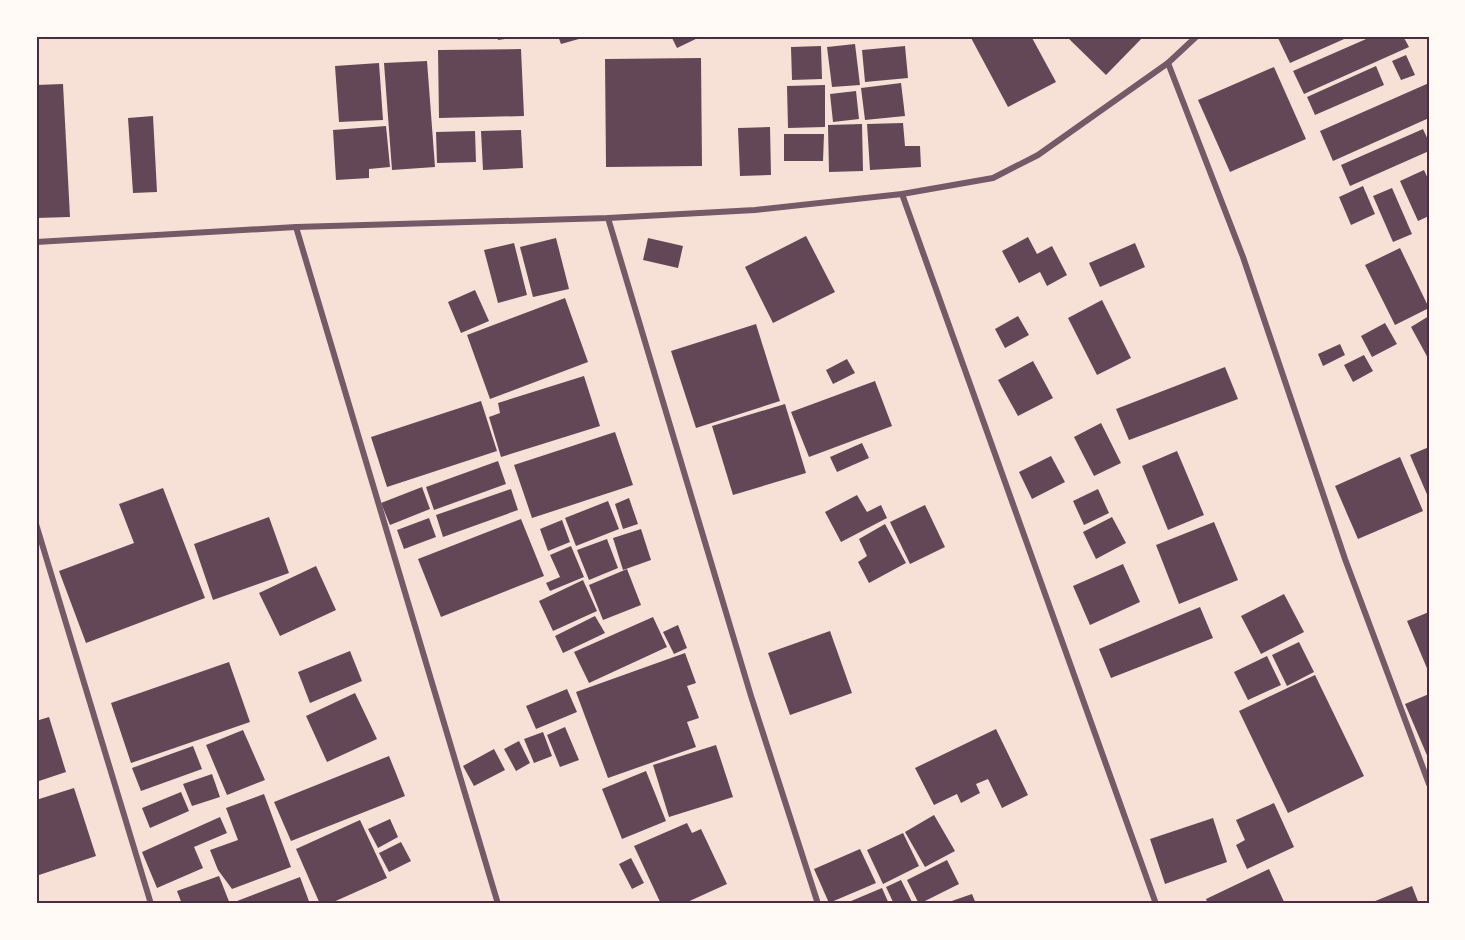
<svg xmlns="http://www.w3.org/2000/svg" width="1465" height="940" viewBox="0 0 1465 940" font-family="'Public Sans',sans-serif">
<rect width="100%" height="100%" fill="#f7e1d7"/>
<g fill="#644757">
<polygon points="497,36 520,36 520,37 498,40"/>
<polygon points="558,36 586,36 586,37 561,44"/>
<polygon points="671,36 702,36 677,48"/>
<polygon points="970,36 1031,36 1056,82 1008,107"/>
<polygon points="1066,36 1144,36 1106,75"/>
<polygon points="1277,36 1351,36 1290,63"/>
<polygon points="1373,36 1403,36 1409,47 1304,94 1293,71"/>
<polygon points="855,44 860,85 832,87 827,47"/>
<polygon points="821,46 822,79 792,80 791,47"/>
<polygon points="905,46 908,78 865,82 862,50"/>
<polygon points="521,49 524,116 439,118 438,50"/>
<polygon points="1406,55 1415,75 1401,80 1392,61"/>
<polygon points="701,58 702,166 606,167 605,59"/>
<polygon points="427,61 435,167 392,170 384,63"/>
<polygon points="379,63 383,120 339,122 335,66"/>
<polygon points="1376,66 1384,85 1315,115 1307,97"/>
<polygon points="1274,67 1306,139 1230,172 1198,100"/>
<polygon points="901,83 905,116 865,120 861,88"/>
<polygon points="1429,83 1429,118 1333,161 1320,131"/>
<polygon points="63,84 70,217 36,218 36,85"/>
<polygon points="825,85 825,127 788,128 787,86"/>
<polygon points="856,91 859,119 833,122 830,94"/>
<polygon points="153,116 157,192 133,193 128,118"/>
<polygon points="903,123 905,146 920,146 921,167 870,170 867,124"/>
<polygon points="862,124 863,171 829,172 828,125"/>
<polygon points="386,126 390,167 369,169 369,178 336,180 333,130"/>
<polygon points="770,127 771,175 740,176 738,128"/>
<polygon points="1423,129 1429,142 1429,151 1350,186 1341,165"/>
<polygon points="521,130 523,168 483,170 481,131"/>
<polygon points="475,131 476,162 437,163 436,132"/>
<polygon points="784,134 824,134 823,161 784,161"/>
<polygon points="1424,170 1429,181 1429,216 1418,221 1400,181"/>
<polygon points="1363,186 1375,214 1351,225 1339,197"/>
<polygon points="1392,188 1412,234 1393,242 1373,196"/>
<polygon points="806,236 835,292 773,323 745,267"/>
<polygon points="1028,237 1037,254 1052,246 1067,275 1047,286 1040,272 1019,283 1002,251"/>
<polygon points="556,238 569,289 533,297 520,247"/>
<polygon points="648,238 683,246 678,268 643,260"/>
<polygon points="514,243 527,295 498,303 484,250"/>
<polygon points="1135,243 1145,267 1100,287 1089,263"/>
<polygon points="1400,248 1429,308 1395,325 1365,265"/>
<polygon points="475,290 489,321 461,333 448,302"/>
<polygon points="565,298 588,362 490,399 467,335"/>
<polygon points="1102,300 1131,358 1097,375 1068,318"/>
<polygon points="1018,316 1029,335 1005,348 995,329"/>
<polygon points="1429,316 1429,360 1411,327"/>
<polygon points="1385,323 1397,344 1372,357 1361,336"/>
<polygon points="756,324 780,401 696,428 671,351"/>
<polygon points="1340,344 1345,355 1323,366 1318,354"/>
<polygon points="1364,355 1373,371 1353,382 1344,365"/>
<polygon points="847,359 855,373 833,384 826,370"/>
<polygon points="1033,361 1053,398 1018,416 998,380"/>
<polygon points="1225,367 1238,399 1129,440 1116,409"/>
<polygon points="584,376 600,426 501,457 489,417 500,413 498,403"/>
<polygon points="875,381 892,426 809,457 791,412"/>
<polygon points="481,401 497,451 387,487 371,437"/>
<polygon points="785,404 806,473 733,495 712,426"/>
<polygon points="1101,423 1121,463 1094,476 1074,437"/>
<polygon points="615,432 633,485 532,518 514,465"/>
<polygon points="862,443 869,458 837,472 830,457"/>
<polygon points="1429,447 1429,499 1410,455"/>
<polygon points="1177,451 1204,515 1168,530 1142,466"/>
<polygon points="1051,456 1065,482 1032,499 1019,472"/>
<polygon points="1400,457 1423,511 1358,539 1335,486"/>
<polygon points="498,461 506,484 434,510 426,487"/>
<polygon points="422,487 430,509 390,525 381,503"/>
<polygon points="163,488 205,598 86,643 59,571 134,543 119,504"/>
<polygon points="511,489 518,510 443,537 436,515"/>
<polygon points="1098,489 1109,513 1084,525 1073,501"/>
<polygon points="857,495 867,512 881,505 887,518 841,542 825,512"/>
<polygon points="629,498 638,524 623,529 615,504"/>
<polygon points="608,501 619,529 576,546 565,518"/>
<polygon points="925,505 945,547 910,564 890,522"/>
<polygon points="269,517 289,573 213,600 194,544"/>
<polygon points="1112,517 1126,543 1096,559 1083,532"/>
<polygon points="429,518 436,537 404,549 397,530"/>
<polygon points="521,519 544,576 441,617 418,559"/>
<polygon points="562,520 570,542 548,551 540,529"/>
<polygon points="1214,522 1238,580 1179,604 1156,545"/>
<polygon points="885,524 906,563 869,583 858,562 867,556 859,539"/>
<polygon points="641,529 651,560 623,570 613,538"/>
<polygon points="607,539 618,568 589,580 577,550"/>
<polygon points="571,546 584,577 550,591 546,583 560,577 550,555"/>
<polygon points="1123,564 1140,602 1090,625 1073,586"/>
<polygon points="316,566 336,610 280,636 259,593"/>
<polygon points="627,569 641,605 603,620 589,585"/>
<polygon points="583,580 597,611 553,631 539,601"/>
<polygon points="1284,594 1304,632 1261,654 1241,616"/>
<polygon points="1200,607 1213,638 1111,678 1099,649"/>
<polygon points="1429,612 1429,673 1407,621"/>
<polygon points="595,616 605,633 563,653 555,636"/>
<polygon points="653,617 667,647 589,683 574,652"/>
<polygon points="678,625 687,648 674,654 663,632"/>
<polygon points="830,631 852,693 790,715 768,653"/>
<polygon points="1299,642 1314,672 1287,686 1272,655"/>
<polygon points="350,651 362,681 310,703 298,672"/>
<polygon points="685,653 696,683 687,686 699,718 687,722 696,747 608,778 576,692"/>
<polygon points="1267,656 1281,685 1248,700 1234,672"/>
<polygon points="229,662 250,722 131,763 111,703"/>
<polygon points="1315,675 1364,776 1288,813 1239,711"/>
<polygon points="567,689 577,712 536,729 526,706"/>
<polygon points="355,693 377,739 327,762 306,716"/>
<polygon points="1429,694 1429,760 1405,704"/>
<polygon points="49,717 66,772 36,782 36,721"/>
<polygon points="565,727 579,760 560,767 547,735"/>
<polygon points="996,729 1028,795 1002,808 988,779 976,784 980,793 961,803 957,794 934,805 915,768"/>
<polygon points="243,730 265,780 227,795 206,745"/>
<polygon points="543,732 552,756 534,763 524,739"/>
<polygon points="519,741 530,763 516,771 504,749"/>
<polygon points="716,745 733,797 669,817 653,765"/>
<polygon points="193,746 202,769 141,791 132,768"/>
<polygon points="494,749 505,770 474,786 463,766"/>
<polygon points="389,756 405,796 291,841 274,802"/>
<polygon points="646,771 666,821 622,839 602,789"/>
<polygon points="212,774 220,797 192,806 183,784"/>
<polygon points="74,788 96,856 36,876 36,800"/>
<polygon points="181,792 189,811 150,828 142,808"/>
<polygon points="264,794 291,867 232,889 218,870 210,850 238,840 226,808"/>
<polygon points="1274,803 1294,847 1247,869 1236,845 1245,840 1236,820"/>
<polygon points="934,815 955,851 925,867 905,832"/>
<polygon points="220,817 227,833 194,847 203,868 157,888 142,852"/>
<polygon points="1213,818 1227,862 1165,884 1150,839"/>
<polygon points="390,819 398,837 378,848 368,829"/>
<polygon points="360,820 387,878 329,904 320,904 296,849"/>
<polygon points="687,823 692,833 701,829 727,884 683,904 661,904 634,846"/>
<polygon points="903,833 919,866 883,884 867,850"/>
<polygon points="401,842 411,861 389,872 379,853"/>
<polygon points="860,849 876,883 829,903 814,869"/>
<polygon points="631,858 644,883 632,889 619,864"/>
<polygon points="947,860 959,884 919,904 907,880"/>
<polygon points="1269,869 1285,904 1208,904 1206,899"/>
<polygon points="219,876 230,904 182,904 177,891"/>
<polygon points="300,877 310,904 238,904 237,901"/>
<polygon points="901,880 913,904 894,904 886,887"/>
<polygon points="1412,886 1419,904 1368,904"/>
<polygon points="882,888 889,904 844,904"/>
<polygon points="972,894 976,904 943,904"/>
</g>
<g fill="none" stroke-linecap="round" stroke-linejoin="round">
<g stroke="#755966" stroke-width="6">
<polyline points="1168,63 1243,257 1345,559 1429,784"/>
<polyline points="902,194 1156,904"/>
<polyline points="608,218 751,696 818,904"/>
<polyline points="296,227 498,904"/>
<polyline points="36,242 296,227 608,218 755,210 902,194 993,178 1038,155 1168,63 1197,36"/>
<polyline points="36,524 151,904"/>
</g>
</g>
<rect width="1465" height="940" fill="none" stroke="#fffaf5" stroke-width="75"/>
<rect x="38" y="38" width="1390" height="864" fill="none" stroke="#4a2c40" stroke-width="2"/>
</svg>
